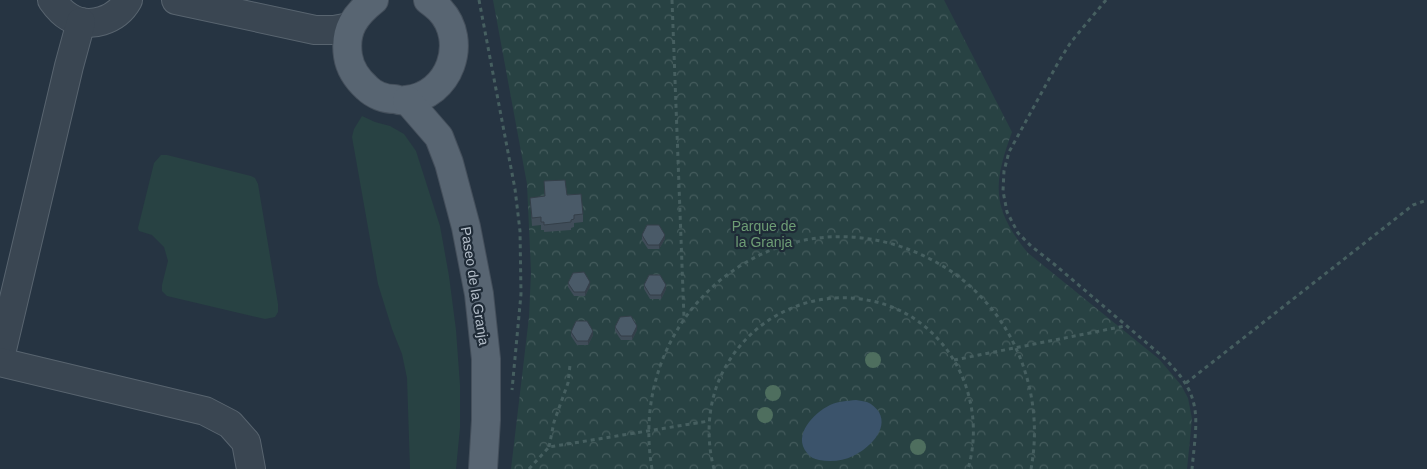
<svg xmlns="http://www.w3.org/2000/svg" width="1427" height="469" viewBox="0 0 1427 469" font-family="Arial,sans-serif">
<defs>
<pattern id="park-crowns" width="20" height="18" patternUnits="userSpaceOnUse" patternTransform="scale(1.25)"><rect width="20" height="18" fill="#284243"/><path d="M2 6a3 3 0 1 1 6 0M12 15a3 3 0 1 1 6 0" fill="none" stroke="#455c5d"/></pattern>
</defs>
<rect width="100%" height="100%" fill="#263442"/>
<g fill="#284243">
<polygon points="362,116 375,122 390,126 404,134 416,151 440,226 449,276 456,330 460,385 460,428 456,469 410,469 407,378 402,354 392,329 378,284 352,137 354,129"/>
<polygon points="161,155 167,155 251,176 255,178 258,184 278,304 278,312 275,317 265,319 167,296 162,291 162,285 168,261 164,247 152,235 139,231 138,228 154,163"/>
</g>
<path fill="url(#park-crowns)" d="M 493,0 L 944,0 L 1012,132 C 993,184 991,208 1028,253 L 1159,359 L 1181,385 L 1188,398 L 1192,419 L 1187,469 L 511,469 L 529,317 L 531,272 L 527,184 Z"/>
<path fill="#3b536b" d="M 856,400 C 860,401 864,401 867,402 C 872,404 876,408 879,412 C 889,430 868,449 853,456 C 843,461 831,462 819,460 C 814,459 810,457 807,453 C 792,435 814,413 830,405 C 838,401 847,401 856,400 Z"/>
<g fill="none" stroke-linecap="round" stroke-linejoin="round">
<g stroke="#58646f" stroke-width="30">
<g id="minor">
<path d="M 52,0 C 57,7 62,13 69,17 C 89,30 117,20 128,0"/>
<polyline points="176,0 315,30 334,30 350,27"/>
<polyline points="0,358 69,66 81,22"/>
<polyline points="0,362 205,411 230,424 246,442 251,469"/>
</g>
</g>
<g stroke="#444f5b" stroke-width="30">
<g id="major">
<path d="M 374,0 C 355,15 344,30 348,56 C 350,69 357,79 367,88 C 374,95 385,99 395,99 C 398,100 402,101 406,100 C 450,96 469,41 440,10 C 436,6 432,3 428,0"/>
<polyline points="407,100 439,137 449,163 466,227 479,294 486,359 486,420 483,469"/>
</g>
</g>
<g stroke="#465f60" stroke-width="3" stroke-dasharray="4 4" stroke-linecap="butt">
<polyline points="479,0 515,189 520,231 521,294 512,390"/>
<polyline points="672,0 684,318"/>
<path d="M 1106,0 L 1071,42 L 1059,61 L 1009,152 L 1004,171 L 1003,191 L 1007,212 L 1018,233 L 1031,246 L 1054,264 L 1162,356 C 1204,396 1197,416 1192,469"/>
<polyline points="954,360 1125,326"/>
<polyline points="1186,383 1413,205 1427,200"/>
<polyline points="549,447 554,422 568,383 570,365"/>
<polyline points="529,469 549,447 709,421"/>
<path d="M 652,469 C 624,307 787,182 934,261 C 968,279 997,309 1014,344 C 1033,383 1039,426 1031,469"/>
<path d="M 714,469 C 705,435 708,397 726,366 C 755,315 814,288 872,301 C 947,317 989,397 968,469"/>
</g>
<use href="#minor" stroke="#3a4652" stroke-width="28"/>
<use href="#major" stroke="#586572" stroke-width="28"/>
</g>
<g fill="#4e6e5e">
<circle cx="873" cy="360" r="8"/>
<circle cx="773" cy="393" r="8"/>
<circle cx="765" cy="415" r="8"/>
<circle cx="918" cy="447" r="8"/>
</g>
<g fill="#404d59">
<polygon points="544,181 567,195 583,214 583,222 574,223 574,227 571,228 571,230 544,232 544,230 541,230 541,225 532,226 530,198 545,197"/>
<polygon points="642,235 665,239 659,249 648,249 642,240"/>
<polygon points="568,283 590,286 585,296 574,296 568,287"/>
<polygon points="644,285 666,289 661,299 650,299 644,289"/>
<polygon points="615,327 637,330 632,340 621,340 615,331"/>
<polygon points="571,332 593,335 588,345 577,345 571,336"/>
</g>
<g fill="#343f49">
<polygon points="665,235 665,239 659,249 659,245"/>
<polygon points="590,282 590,286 585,296 585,292"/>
<polygon points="666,285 666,289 661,299 661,295"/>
<polygon points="637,326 637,330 632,340 632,336"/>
<polygon points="593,331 593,335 588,345 588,341"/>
</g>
<g fill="#4a5a68" stroke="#343f49">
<polygon points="565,180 567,195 581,194 583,214 574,215 574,219 571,220 571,222 544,225 544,222 541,222 541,217 532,218 530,198 545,196 544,181"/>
<polygon points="647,225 659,225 665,235 659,245 648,245 642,235"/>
<polygon points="584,272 590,282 585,292 574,292 568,283 573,273"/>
<polygon points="649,275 660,275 666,285 661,295 650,295 644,285"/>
<polygon points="631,316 637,326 632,336 621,336 615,327 620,317"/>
<polygon points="576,321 587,321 593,331 588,341 577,341 571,332"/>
</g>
<g text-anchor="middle" stroke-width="4.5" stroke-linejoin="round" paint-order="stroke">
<g font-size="14" fill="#6e9d75" stroke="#1f2b37">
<text x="764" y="231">Parque de<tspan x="764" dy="16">la Granja</tspan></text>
</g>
<g font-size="14" fill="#b7c1cc" stroke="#1f2b37">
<text transform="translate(475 286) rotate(81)" y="5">Paseo de la Granja</text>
</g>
</g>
</svg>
